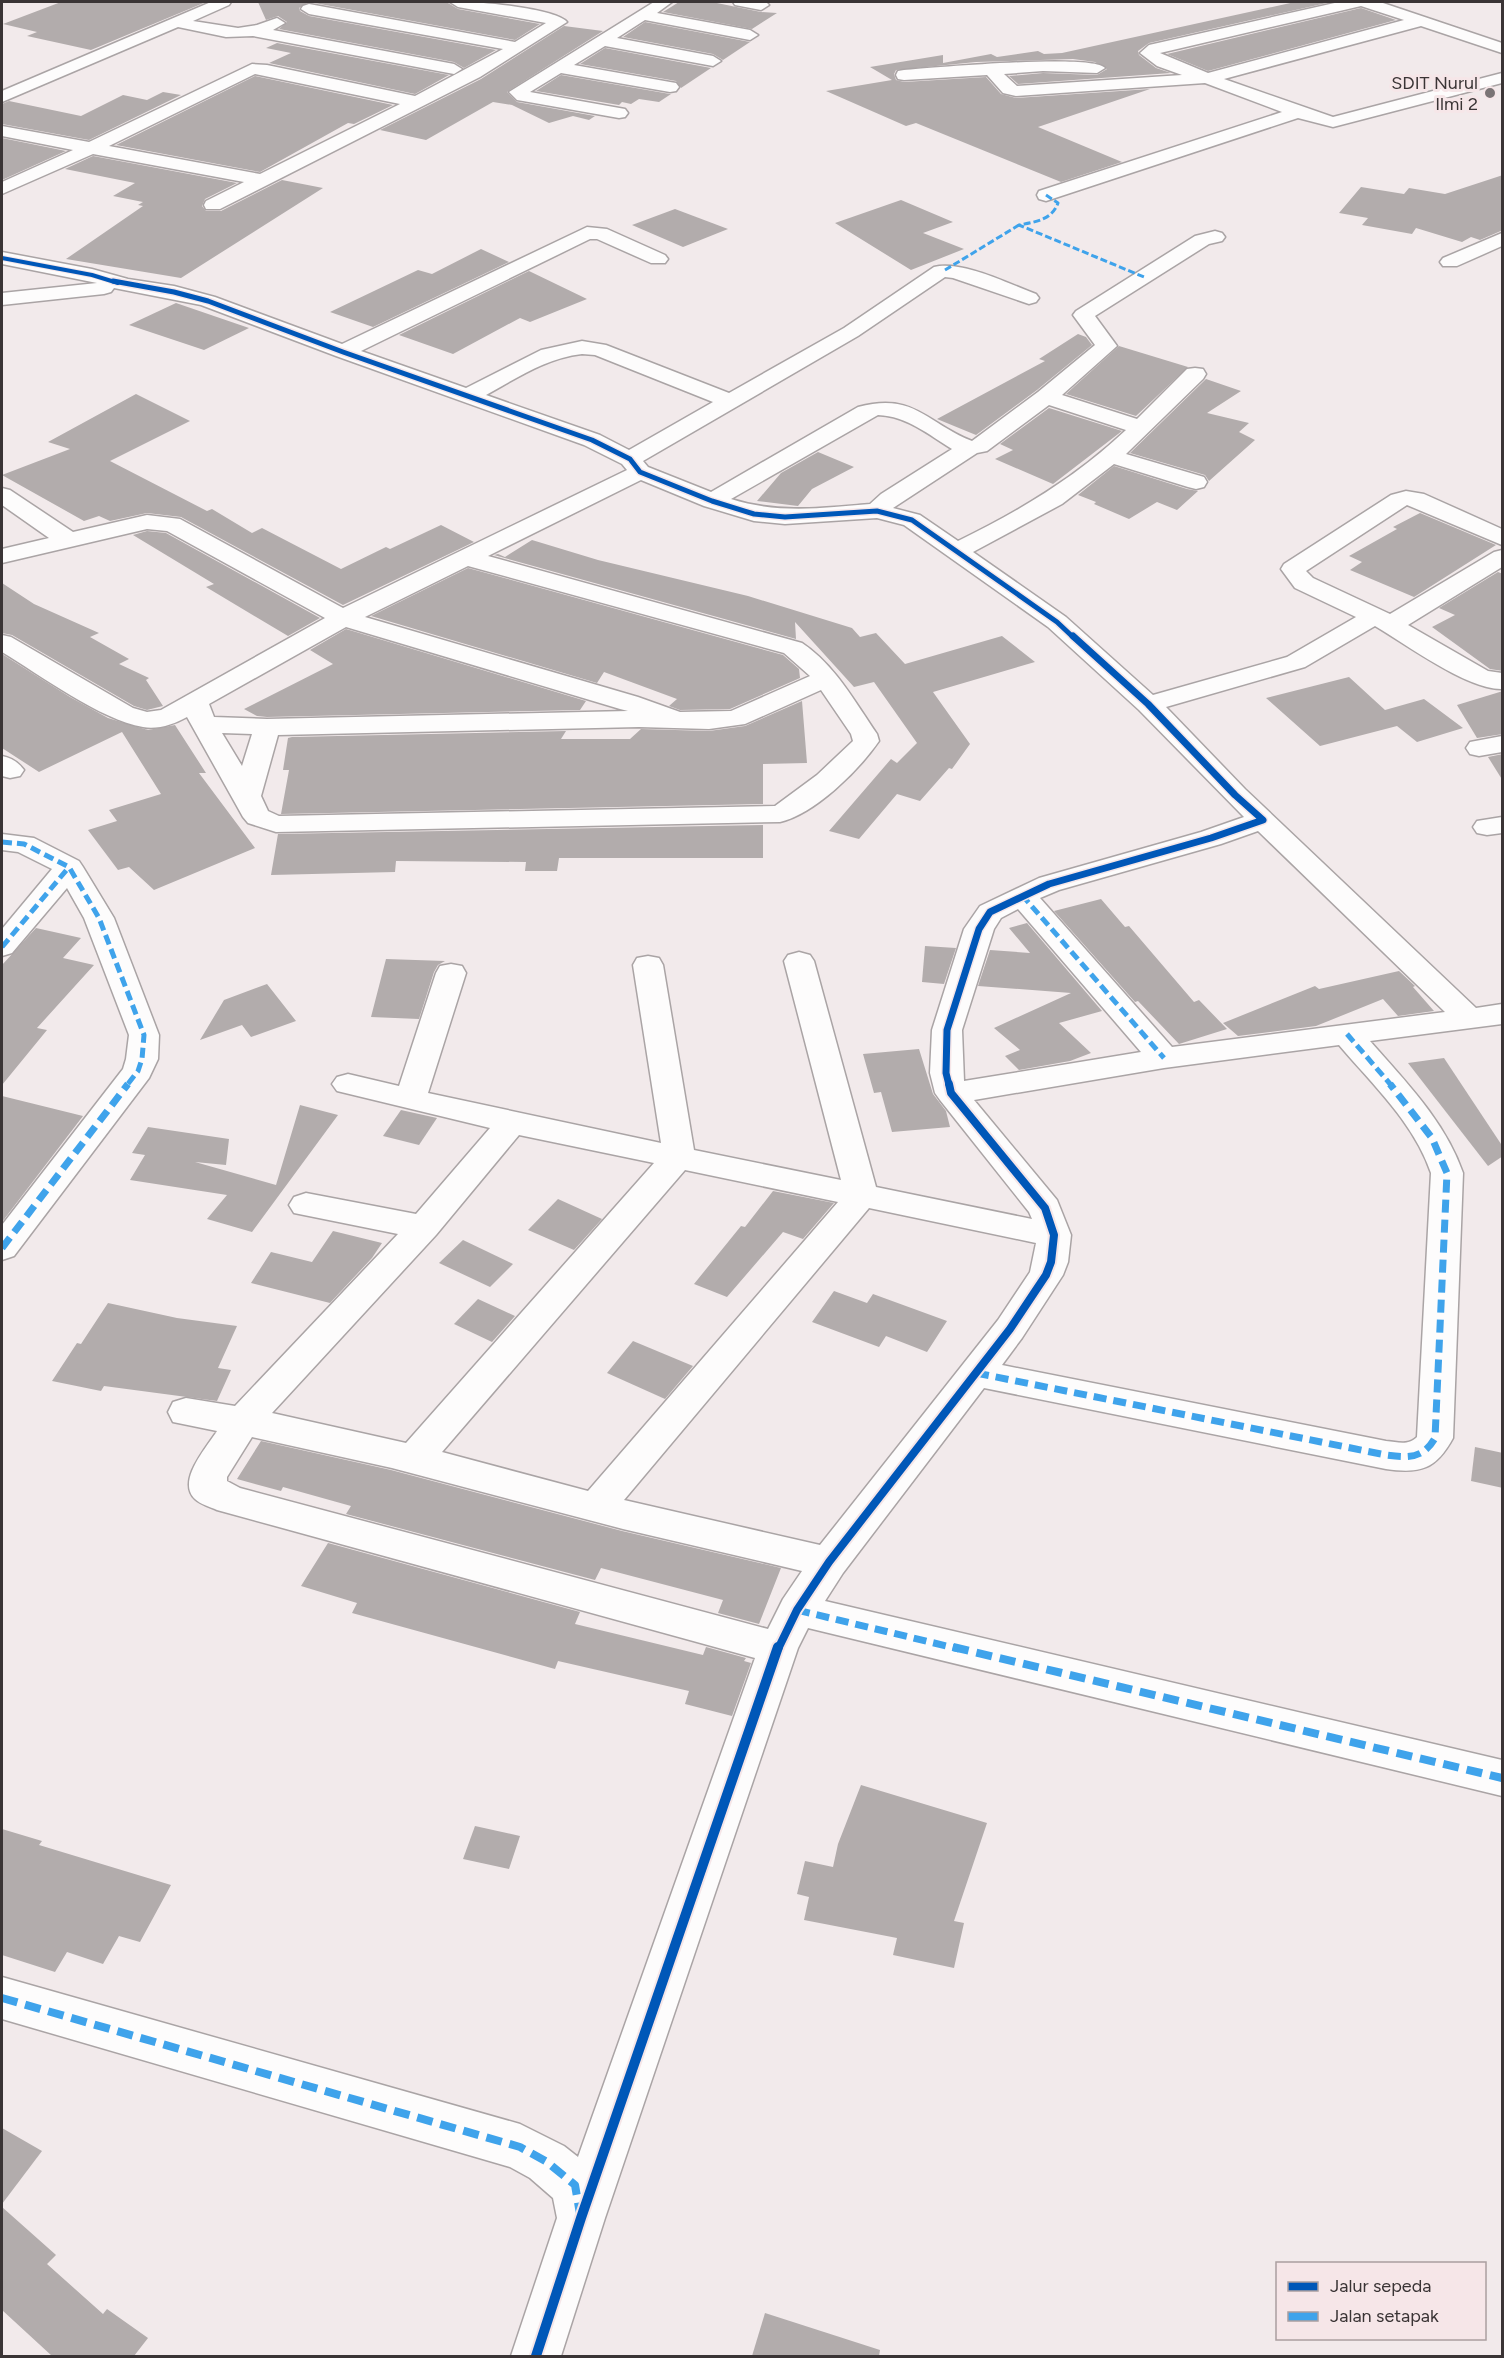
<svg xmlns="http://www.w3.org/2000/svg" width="1504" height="2358" viewBox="0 0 1504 2358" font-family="Figtree,sans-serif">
<rect width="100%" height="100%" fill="#f2eaeb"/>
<g fill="#b2acac">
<polygon points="61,2 206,2 91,50 27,36 37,32 3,24"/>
<polygon points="258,2 441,2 448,3 458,9 540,24 515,40 309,2 299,8 300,11 309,16 496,50 464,68 454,62 279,29 287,22 278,16 266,20"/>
<polygon points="679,2 712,2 761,12 777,13 752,29 663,12"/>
<polygon points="1295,2 1331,2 1149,43 1138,51 1139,55 1156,68 1171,73 1018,84 1009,76 1043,73 1097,75 1107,69 1095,62 1073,59 976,62 896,70 894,74 896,80 904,82 986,77 1001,94 1016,98 1150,89 1038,127 1122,162 1061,182 916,123 906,126 826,91 892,80 870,67 943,55 943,63 991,54 997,57 1038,51 1044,54 1062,53"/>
<polygon points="1361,8 1396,20 1208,71 1167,54"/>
<polygon points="645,22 750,42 723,60 713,54 623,37"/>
<polygon points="564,26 603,31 507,92 517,102 595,116 589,120 573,116 549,123 512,105 493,102 426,140 380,130 481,79"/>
<polygon points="277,43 449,75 415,94 269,63 291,53 266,48"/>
<polygon points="605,48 711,68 681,88 676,81 580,64"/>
<polygon points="561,75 670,94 671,94 659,102 639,99 631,104 622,102 619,105 536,91"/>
<polygon points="255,76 393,105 354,124 348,123 260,172 116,145"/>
<polygon points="163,92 181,95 89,140 2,124 2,104 9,101 81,116 123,95 147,100"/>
<polygon points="2,138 66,151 2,180"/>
<polygon points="93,156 237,183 205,199 202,206 206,211 221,211 282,180 323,188 181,278 66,259 143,206 138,205 143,202 113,196 135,183 65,169"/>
<polygon points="1503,175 1503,230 1480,240 1471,237 1462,242 1416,228 1412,234 1362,225 1368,218 1339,213 1361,187 1404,194 1409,188 1445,194"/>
<polygon points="901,200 953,222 923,233 964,249 911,270 835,223"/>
<polygon points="675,209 728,229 683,247 632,225"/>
<polygon points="481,249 509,262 373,327 330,312 418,270 432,274"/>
<polygon points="529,271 587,299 530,322 520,318 453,354 399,335"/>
<polygon points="176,303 249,328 204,350 129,325"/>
<polygon points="1078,334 1086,337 1092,345 1037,390 976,435 937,419 1045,361 1039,359"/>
<polygon points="1119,346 1188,367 1136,416 1066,394"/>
<polygon points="1206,379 1241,391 1207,413 1249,423 1239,432 1255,440 1209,481 1205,475 1130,453"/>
<polygon points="136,394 190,421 110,461 207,511 212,509 252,533 262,528 341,569 386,547 390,549 441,525 474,542 343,605 181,517 147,513 110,521 99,516 84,521 2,475 70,449 48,442"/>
<polygon points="1049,408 1122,431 1053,484 995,459 1013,450 1000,444"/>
<polygon points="818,452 854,467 812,489 798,506 757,501 781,473"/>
<polygon points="1114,466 1187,489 1198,491 1177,510 1157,502 1129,519 1094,504 1096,502 1078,495"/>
<polygon points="1420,513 1496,545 1414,597 1350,570 1362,562 1349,556 1397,529 1393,527"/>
<polygon points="147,531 166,533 320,618 288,636 206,587 214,584 133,535"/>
<polygon points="532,540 598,560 748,596 852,628 860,637 876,633 905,664 1002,636 1035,662 933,692 970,744 952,769 949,768 920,801 897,794 859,839 829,831 891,759 897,763 917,743 874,682 854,687 795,622 796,639 494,555 498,554 505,557"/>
<polygon points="468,568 783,655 799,669 800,678 730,709 680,710 669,706 677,699 604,672 597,683 371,616"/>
<polygon points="1498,572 1503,574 1503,671 1490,669 1432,627 1455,615 1439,608"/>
<polygon points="2,583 34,604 99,633 90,637 129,659 119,664 149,678 146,680 163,706 147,710 134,706 12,635 2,633"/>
<polygon points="346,629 586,701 580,710 267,717 257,716 244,709 333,664 310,650"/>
<polygon points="2,654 70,697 108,718 148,730 175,725 206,773 199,773 255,848 154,890 129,867 118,870 88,830 117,821 109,810 161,794 122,732 39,772 2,748"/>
<polygon points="1349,677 1385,710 1424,699 1463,728 1417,742 1397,726 1320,746 1266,698"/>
<polygon points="1503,691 1503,734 1477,738 1457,705"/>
<polygon points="802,701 807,763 763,764 763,804 281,814 289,770 283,770 288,738 292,737 566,731 561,739 630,739 641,729 709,731 745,726"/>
<polygon points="1503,754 1503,781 1488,757"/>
<polygon points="763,825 763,858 559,858 557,871 525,871 526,862 396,861 395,872 271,875 278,834"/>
<polygon points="1101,899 1125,927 1129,926 1194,1002 1199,1000 1227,1029 1179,1044 1138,1001 1135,1002 1054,911"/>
<polygon points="1027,923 1102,1011 1059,1023 1091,1053 1070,1061 1019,1070 1005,1056 1020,1050 994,1028 1071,993 978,986 990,950 1030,953 1009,928"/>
<polygon points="36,928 81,938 63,958 94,965 37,1028 47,1030 2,1085 2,965"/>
<polygon points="925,946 956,948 944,984 922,982"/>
<polygon points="386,959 445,961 438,965 434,972 419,1019 371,1017"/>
<polygon points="1399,971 1415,986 1413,987 1434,1011 1398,1016 1383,999 1316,1026 1238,1036 1223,1023 1315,986 1319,989"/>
<polygon points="267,984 296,1021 251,1037 242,1025 200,1040 224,1000"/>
<polygon points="919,1049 933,1094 946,1111 950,1127 892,1132 881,1092 874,1093 863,1054"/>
<polygon points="1444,1058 1503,1147 1503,1156 1488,1166 1408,1063"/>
<polygon points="2,1096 83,1116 2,1222"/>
<polygon points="300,1105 338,1115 252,1232 207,1219 227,1195 130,1180 145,1155 132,1153 148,1127 229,1139 226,1165 195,1162 276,1185"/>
<polygon points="401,1110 437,1118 419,1145 383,1136"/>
<polygon points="773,1191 834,1203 803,1239 783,1232 727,1297 694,1284 741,1226 745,1227"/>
<polygon points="558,1199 602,1219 574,1250 528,1230"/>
<polygon points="333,1231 382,1243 372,1258 330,1303 251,1283 271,1252 312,1262"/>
<polygon points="463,1240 513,1264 490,1287 439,1263"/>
<polygon points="834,1291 867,1303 873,1294 947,1321 927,1352 886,1336 879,1347 812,1322"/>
<polygon points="478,1299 515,1316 492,1342 454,1324"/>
<polygon points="108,1303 177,1318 237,1326 218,1368 231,1370 217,1401 104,1386 101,1391 52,1381 77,1343 81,1344"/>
<polygon points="633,1341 693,1366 665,1399 607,1373"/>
<polygon points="261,1441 391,1470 622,1531 781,1568 759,1624 718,1613 723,1600 601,1568 595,1580 346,1514 351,1506 283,1487 281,1491 237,1479"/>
<polygon points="1475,1447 1503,1453 1503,1488 1471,1481"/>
<polygon points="328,1543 580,1612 575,1624 703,1655 706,1647 746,1658 744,1661 751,1663 732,1716 685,1704 689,1691 558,1661 555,1669 352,1613 357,1603 301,1586"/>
<polygon points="861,1785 987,1823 954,1921 964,1923 954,1968 893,1955 897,1938 804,1920 809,1897 797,1894 805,1861 833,1867 838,1844"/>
<polygon points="475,1826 520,1836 509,1869 463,1859"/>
<polygon points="2,1829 42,1841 39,1845 171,1885 140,1942 119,1936 103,1964 67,1952 55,1972 2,1955"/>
<polygon points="2,2128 42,2151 2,2204"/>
<polygon points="2,2207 56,2255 47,2264 103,2314 107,2309 148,2338 134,2356 52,2356 2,2310"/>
<polygon points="765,2313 880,2350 879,2356 752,2356"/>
</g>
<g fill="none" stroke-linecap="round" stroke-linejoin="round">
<g stroke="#aaa4a5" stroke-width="3">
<g id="street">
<polygon points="211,2 231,2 229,5 193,21 238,28 257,25 277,18 285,23 273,30 454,64 462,69 454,74 253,36 226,37 178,27 2,102 2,91"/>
<path d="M 450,2 C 470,0 555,8 567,22 L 480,77 L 220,209 L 206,209 L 204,205 L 206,201 L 244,182 L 93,154 L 2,194 L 2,182 L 73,150 L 2,136 L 2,126 L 89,142 L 252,64 L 267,65 L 415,96 L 503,49 L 309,14 L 301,9 L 303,6 L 309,4 L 515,42 L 546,23 L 458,7 ZM 255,74 L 400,104 L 260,174 L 109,146 Z"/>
<polygon points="654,2 672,2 657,13 750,30 758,35 750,40 645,20 617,38 713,56 721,61 713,66 605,46 574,65 670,82 676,83 679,87 676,91 670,92 561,73 530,92 625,109 628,113 625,117 619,118 523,101 517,100 509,92"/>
<polygon points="733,2 766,2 769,5 761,10 735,5"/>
<path d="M 1339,2 L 1380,2 L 1502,43 L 1502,53 L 1421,26 L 1224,79 L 1333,117 L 1502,73 L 1502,83 L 1333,127 L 1298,118 L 1046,201 L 1039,199 L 1037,195 L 1039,191 L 1282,112 L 1205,83 L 1016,96 L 1003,93 L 987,75 L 904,80 L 898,79 L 896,75 L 898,71 L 904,70 C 931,68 1094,53 1105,68 L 1097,73 L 1043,71 L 1004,74 L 1017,86 L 1182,75 L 1157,66 L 1140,53 L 1149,45 ZM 1361,6 L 1404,20 L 1208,73 L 1160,53 Z"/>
<path d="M 587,227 L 607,229 L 665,255 L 668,259 L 665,263 L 651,263 L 597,239 L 590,239 L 361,351 L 466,388 L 541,350 L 582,341 L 606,345 L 729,393 L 844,328 L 934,267 C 962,260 1009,284 1036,294 L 1039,298 L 1036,302 L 1029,304 L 953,278 L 945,277 L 858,336 L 643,461 L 648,467 L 711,492 L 858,407 C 915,392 926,423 972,441 L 1038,392 L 1095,345 L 1073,315 L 1076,311 L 1195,236 L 1215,231 L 1222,233 L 1225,237 L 1222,241 L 1209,244 L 1095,316 L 1117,346 L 1062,395 L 1137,419 L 1187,369 L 1195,368 L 1203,369 L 1206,374 L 1203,379 L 1126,454 L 1204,477 L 1207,482 L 1204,487 L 1196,489 L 1188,487 L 1114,464 L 1062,504 L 973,552 L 1066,617 L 1153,695 L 1287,657 L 1356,617 L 1295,588 L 1281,569 L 1284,564 L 1391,495 L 1406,491 L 1424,494 L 1502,529 L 1502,545 L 1407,505 L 1306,571 L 1313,578 L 1390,614 L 1494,552 L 1502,550 L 1502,567 L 1408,625 L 1488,671 L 1502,673 L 1502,689 C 1468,690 1407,645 1375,626 L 1305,667 L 1166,707 L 1245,789 L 1476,1008 L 1502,1004 L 1502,1024 L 1370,1041 C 1405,1081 1445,1121 1463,1173 L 1453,1438 C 1436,1469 1421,1474 1386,1469 L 984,1388 L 843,1573 L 825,1601 L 1502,1760 L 1502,1796 L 808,1628 L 798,1648 L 605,2218 L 561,2356 L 511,2356 L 557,2218 L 553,2198 L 530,2178 L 510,2167 L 2,2019 L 2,1977 L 520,2124 L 564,2146 L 578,2157 L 755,1658 L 217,1510 C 210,1507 200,1504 195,1499 C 176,1481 207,1447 217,1431 L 173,1422 L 168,1412 L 173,1402 L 186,1398 L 235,1406 L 398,1234 L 294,1213 L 289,1205 L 294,1197 L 306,1193 L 416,1214 L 490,1128 L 337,1091 L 332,1084 L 337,1077 L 348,1074 L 399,1086 L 436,973 L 440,966 L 451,964 L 462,966 L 466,973 L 428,1093 L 661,1143 L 633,965 L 637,958 L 648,956 L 659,958 L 663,965 L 694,1150 L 841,1180 L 784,961 L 788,955 L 799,952 L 810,955 L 814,961 L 876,1187 L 1032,1219 L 1029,1212 L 940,1100 L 935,1093 L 930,1073 L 932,1030 L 964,929 L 980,906 L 1039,878 L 1201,832 L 1244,817 L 1139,710 L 1048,627 L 904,525 L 877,518 L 785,524 L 754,521 L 704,506 L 641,480 L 488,556 L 802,643 C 835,665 855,702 877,734 L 879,741 C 859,770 815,814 780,822 L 276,832 L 248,823 L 243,817 L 187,717 C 175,724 157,730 143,727 C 101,720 40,675 2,652 L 2,635 L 11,637 L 133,708 L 147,712 L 161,710 L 325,618 L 167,531 L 147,529 L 2,563 L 2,549 L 49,538 L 2,505 L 2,488 L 10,490 L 73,532 L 147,515 L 180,519 L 343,608 L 627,470 L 622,464 L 584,445 L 336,356 L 201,305 L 114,288 L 111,292 L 104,294 L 2,305 L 2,293 L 97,283 L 2,264 L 2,252 L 92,269 L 128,279 L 174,286 L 215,297 L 342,344 ZM 582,354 L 595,355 L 713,402 L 629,450 L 600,435 L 486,395 C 517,378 546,358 582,354 ZM 1049,405 L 1126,430 C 1076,477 1020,511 958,541 L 920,515 L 893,508 L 977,453 L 987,451 ZM 878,415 C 907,416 929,435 952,449 L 881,494 L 870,504 C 823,508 778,514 731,499 ZM 468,566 L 784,653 L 810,676 L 731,711 L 680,712 L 638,697 L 365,617 ZM 346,627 L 620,709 L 628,711 L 267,719 L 214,717 L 209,704 ZM 821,690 L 851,734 L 853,741 L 817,775 L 775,806 L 279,816 L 268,811 L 261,796 L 278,735 L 639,727 L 709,729 L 745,724 ZM 222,733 L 252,734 L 242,766 ZM 1258,831 L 1445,1012 L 1172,1047 L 1040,898 L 1059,890 L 1221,844 ZM 1018,909 L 1141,1052 L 964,1081 L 962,1030 L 994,929 L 1001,918 ZM 1339,1045 C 1373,1085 1414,1123 1431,1173 L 1417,1437 C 1408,1446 1398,1442 1386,1441 L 1002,1365 L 1022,1338 L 1063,1275 L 1068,1262 L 1071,1235 L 1057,1200 L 974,1100 L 1164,1068 ZM 519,1135 L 654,1163 L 406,1443 L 272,1413 L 436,1235 ZM 685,1170 L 838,1202 L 588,1491 L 442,1452 ZM 869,1208 L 1036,1243 L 1030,1272 L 998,1320 L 820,1545 L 624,1500 ZM 252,1437 L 392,1468 L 623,1529 L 802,1571 L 783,1599 L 768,1629 L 240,1488 L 227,1481 L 227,1477 Z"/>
<polygon points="1502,233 1502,246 1457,266 1443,266 1440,262 1443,258"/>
<polygon points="1502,736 1502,752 1479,756 1470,754 1466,748 1470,742"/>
<path d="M 2,756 C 12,758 18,762 24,770 L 20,776 L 10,778 L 2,776 Z"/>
<polygon points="1502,817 1502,833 1487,835 1477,833 1473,827 1477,821"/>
<polygon points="2,834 34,838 79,861 83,867 114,918 159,1035 158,1059 149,1078 14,1256 2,1260 2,1225 123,1069 126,1059 129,1035 84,918 67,888 12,953 2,956 2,929 52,869 18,852 2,850"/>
</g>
</g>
<use href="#street" fill="#fdfcfc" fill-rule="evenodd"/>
<g stroke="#3fa3eb" stroke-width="3" stroke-dasharray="7 3" stroke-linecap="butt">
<path d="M 1046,195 L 1058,203 C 1052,220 1035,222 1019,225 L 1144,277"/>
<polyline points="945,270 1019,225"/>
</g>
<g stroke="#3fa3eb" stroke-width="5" stroke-dasharray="10 5" stroke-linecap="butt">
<polyline points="2,842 24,844 69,867 99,918 144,1035 142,1059 138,1071 127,1085"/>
<polyline points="1022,895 1164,1058"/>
<polyline points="2,947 69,867"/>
<polyline points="1347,1034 1391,1085"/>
</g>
<g stroke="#3fa3eb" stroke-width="7" stroke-dasharray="13 7" stroke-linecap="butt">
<polyline points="2,1248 128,1084"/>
<path d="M 976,1373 L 1386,1455 C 1408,1458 1423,1459 1435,1438 L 1447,1173 L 1432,1138 L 1390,1084"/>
<polyline points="797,1610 959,1649"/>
</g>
<g stroke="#3fa3eb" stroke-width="8" stroke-dasharray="16 8" stroke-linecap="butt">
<polyline points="953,1647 1502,1778"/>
<polyline points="2,1998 520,2147 547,2162 575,2185 580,2214"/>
</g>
<g stroke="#f6e6e8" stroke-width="6">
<polyline id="cycleway-far4" points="2,258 92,275 118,283"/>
</g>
<g stroke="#f6e6e8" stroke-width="8">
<polyline id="cycleway-far3" points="113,281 174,292 208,301 343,352 592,440 630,459 640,472 712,501 754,514 785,517 877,511 912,520 1057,622 1074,638"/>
</g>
<g stroke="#f6e6e8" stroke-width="10">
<polyline id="cycleway-far2" points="949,1085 946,1073 947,1030 979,929 990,912 1049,884 1211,838 1263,820 1235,795 1148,704 1073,636"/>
</g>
<g stroke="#f6e6e8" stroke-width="12">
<polyline id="cycleway-far1" points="778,1649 797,1610 829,1562 1010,1329 1046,1275 1051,1262 1054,1235 1045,1208 951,1093 949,1084"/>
</g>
<g stroke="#f6e6e8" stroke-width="14">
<polyline id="cycleway" points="536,2356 581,2218 778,1647"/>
</g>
<use href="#cycleway-far4" stroke="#0057b8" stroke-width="4"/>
<use href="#cycleway-far3" stroke="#0057b8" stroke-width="5"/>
<use href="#cycleway-far2" stroke="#0057b8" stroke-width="7"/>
<use href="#cycleway-far1" stroke="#0057b8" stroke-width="8"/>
<use href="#cycleway" stroke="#0057b8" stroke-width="10"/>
</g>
<circle fill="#7a7475" stroke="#f6e6e8" stroke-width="2" cx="1490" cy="93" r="6"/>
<g text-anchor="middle" stroke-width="6" stroke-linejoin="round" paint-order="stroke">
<g font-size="18" fill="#3a3435" stroke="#f6e6e8" text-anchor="end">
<text x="1478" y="89">SDIT Nurul<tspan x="1478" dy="21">Ilmi 2</tspan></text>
</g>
</g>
<rect width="1504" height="2358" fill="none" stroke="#3a3435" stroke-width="6"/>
<rect x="1276" y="2262" width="210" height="78" fill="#f6e6e8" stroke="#ab9fa0" stroke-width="1.5"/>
<rect x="1288" y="2282" width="30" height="9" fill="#0057b8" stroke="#ab9fa0" stroke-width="1.5"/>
<text x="1330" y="2292" font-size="18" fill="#3a3435">Jalur sepeda</text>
<rect x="1288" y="2312" width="30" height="9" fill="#3fa3eb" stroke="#ab9fa0" stroke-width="1.5"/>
<text x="1330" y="2322" font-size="18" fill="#3a3435">Jalan setapak</text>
</svg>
